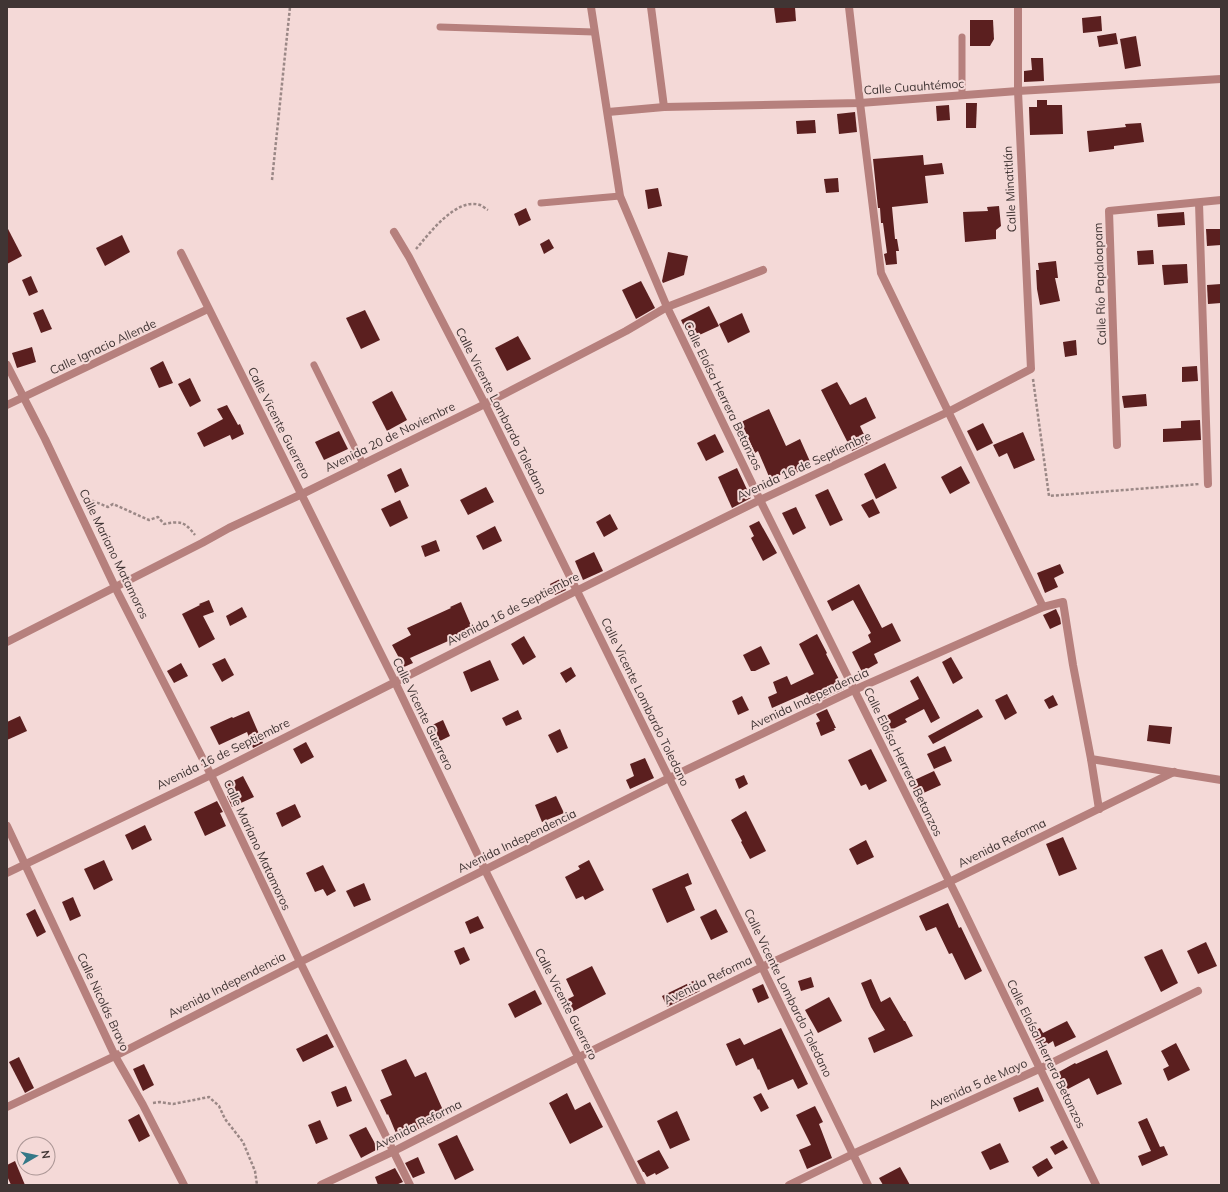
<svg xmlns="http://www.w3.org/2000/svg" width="1228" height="1192" viewBox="0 0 1228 1192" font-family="Mulish,sans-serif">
<rect width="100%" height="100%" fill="#f4d9d7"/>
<g fill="#5b1f1f">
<polygon points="774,7 795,7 796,21 776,23"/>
<polygon points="1101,16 1102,31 1083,33 1082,18"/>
<polygon points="970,20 993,20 994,39 990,46 970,46"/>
<polygon points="1116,33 1118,44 1099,47 1097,36"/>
<polygon points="1136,36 1141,66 1125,69 1120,39"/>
<polygon points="1031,58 1043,58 1044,81 1024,82 1024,71 1032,70"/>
<polygon points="1037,100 1047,100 1047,105 1062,105 1063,134 1030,135 1029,107 1037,107"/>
<polygon points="966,103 977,103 976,128 966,128"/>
<polygon points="949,105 950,120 937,121 936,106"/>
<polygon points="855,112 857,132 839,134 837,114"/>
<polygon points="815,120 816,133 797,134 796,121"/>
<polygon points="1141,123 1144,142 1114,146 1114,149 1089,152 1087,131 1126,127 1125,124"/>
<polygon points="923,155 924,165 942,163 944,174 925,176 928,203 892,207 895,239 897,239 899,251 896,251 897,264 886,265 884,254 887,253 883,223 881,223 880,208 878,208 873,159"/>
<polygon points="838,178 839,192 826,193 824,179"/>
<polygon points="658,188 662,206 648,209 645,190"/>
<polygon points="999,206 1001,226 996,230 996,239 965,242 963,212 988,211 987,207"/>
<polygon points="526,208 531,220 519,226 514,214"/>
<polygon points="1184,212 1185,225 1158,227 1157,214"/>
<polygon points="7,227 22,256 7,264"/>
<polygon points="1206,229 1221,229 1221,245 1207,246"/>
<polygon points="122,235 130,252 105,266 96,248"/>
<polygon points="549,239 554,248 544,254 540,244"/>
<polygon points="1153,250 1154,264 1138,265 1137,251"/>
<polygon points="668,252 688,256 684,275 663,283 662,281"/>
<polygon points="1056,261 1058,278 1055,278 1060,301 1040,305 1037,289 1036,270 1039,270 1038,263"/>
<polygon points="1187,264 1188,283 1164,285 1162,265"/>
<polygon points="31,276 38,292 29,296 22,280"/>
<polygon points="641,281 655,308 636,319 622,290"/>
<polygon points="1221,284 1221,303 1208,304 1207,285"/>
<polygon points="709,306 719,326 695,337 691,328 686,331 681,320"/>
<polygon points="43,309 52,329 41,333 33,313"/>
<polygon points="365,310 380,340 361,349 346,318"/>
<polygon points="742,313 750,332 728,343 719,324"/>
<polygon points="518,336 531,359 507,371 495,348"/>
<polygon points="1076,340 1077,355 1065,357 1063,342"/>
<polygon points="32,347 36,362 17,368 12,353"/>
<polygon points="163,361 173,383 159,388 150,368"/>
<polygon points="1197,366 1198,381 1182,382 1182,367"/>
<polygon points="190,378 201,401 190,407 178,384"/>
<polygon points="837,382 850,405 866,397 876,418 860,426 868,443 852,451 821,390"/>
<polygon points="392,391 407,420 387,431 372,402"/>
<polygon points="1146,394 1147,406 1124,408 1122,396"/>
<polygon points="227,405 238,425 240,424 244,434 232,440 230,435 204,447 197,433 223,419 217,409"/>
<polygon points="769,409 786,446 800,439 812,466 791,475 789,471 770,479 758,451 755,453 741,422"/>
<polygon points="1200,420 1201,440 1163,442 1163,429 1181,428 1181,421"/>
<polygon points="983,423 993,443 977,451 967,431"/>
<polygon points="339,431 348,449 324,460 315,442"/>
<polygon points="1023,432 1035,460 1014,469 1007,453 999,457 993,445"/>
<polygon points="715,434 724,452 706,461 697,443"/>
<polygon points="885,463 897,488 876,499 864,474"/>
<polygon points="961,466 970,483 950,494 941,477"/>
<polygon points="401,468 409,486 395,493 387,475"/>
<polygon points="737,468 751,498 732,508 718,477"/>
<polygon points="486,487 494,502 468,515 460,500"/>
<polygon points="828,489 843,520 830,526 815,495"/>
<polygon points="873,499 880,513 869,518 861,505"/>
<polygon points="400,500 408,518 390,527 381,509"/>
<polygon points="796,507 806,528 793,535 782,513"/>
<polygon points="610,514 618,529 604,537 596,522"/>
<polygon points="759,521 777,553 763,561 751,538 754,536 749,526"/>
<polygon points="495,526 502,541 483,550 476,536"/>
<polygon points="436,540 440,551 425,557 421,546"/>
<polygon points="594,552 603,571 583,580 575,561"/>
<polygon points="1060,564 1064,573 1054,578 1058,587 1045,593 1037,573"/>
<polygon points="560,579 566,590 555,595 550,584"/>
<polygon points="859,584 882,628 892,623 901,641 874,654 878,663 862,672 852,652 871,642 868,635 871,633 853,600 832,611 827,601"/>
<polygon points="209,600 214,612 203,616 215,639 199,648 182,614 200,605 199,604"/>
<polygon points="461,602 473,630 410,658 413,663 404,667 392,645 411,635 407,628 451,608 450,607"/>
<polygon points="242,607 247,617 230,626 226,616"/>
<polygon points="1056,609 1060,618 1061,624 1050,629 1043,615"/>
<polygon points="817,634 827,653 826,654 844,689 812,704 806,693 772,708 768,697 777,693 773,682 787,676 791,685 814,674 799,644"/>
<polygon points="524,636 536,657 523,665 511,644"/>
<polygon points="761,646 770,664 755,671 751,671 743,655"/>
<polygon points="951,657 963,678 953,684 942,662"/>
<polygon points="225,658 234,675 222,682 212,664"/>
<polygon points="490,660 499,680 471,692 463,672"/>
<polygon points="181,663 188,676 174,683 167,671"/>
<polygon points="571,667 576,676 566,683 560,673"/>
<polygon points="918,676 940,718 931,723 924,709 905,719 907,722 891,730 884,717 919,699 910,681"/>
<polygon points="1007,694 1017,713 1005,720 995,700"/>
<polygon points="1053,695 1058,705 1049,709 1044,700"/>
<polygon points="742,696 749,710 738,715 732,701"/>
<polygon points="827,709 836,728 834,728 835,730 821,736 816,723 820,721 816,714"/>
<polygon points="978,709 983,717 933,744 928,736"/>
<polygon points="518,710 522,719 506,726 502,718"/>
<polygon points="249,711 263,743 253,748 247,732 219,745 210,727 232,717 233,718"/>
<polygon points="20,716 27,731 7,740 7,722"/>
<polygon points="443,720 450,736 436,743 428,727"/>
<polygon points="1149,725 1172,727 1170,744 1147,741"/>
<polygon points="560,729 568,748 557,753 548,735"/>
<polygon points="306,742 314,757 301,764 293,749"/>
<polygon points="945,746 952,761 934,769 927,754"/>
<polygon points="871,749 887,781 869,790 866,784 861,786 848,760"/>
<polygon points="645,758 654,778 630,789 626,780 634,776 630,764"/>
<polygon points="934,771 941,785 917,796 910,782"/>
<polygon points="744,775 748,784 739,789 735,779"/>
<polygon points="243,776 254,797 232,807 227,796 230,795 225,785"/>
<polygon points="556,796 564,813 542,822 535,805"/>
<polygon points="217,801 223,812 220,813 226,826 205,836 194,812"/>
<polygon points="295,804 301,817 282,827 276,813"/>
<polygon points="746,811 766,851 750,859 741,842 742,841 731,820"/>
<polygon points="145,825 152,840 132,850 125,835"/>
<polygon points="1063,837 1077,869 1059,876 1046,844"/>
<polygon points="866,840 874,857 857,865 849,849"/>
<polygon points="104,860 113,880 94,890 84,869"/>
<polygon points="589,860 604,890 585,900 583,896 576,899 565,877 580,869 578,866"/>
<polygon points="323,865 336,891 327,896 323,889 315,892 306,873"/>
<polygon points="688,873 692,884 685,887 695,910 667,923 652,889"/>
<polygon points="364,883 371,900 354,907 346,891"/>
<polygon points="73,897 81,916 70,921 62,902"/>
<polygon points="948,903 959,928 961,927 982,971 965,980 952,953 949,954 936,927 926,931 919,916"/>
<polygon points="35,909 46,932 37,937 26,914"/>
<polygon points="716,909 728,932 711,940 700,917"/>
<polygon points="478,916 484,928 470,934 465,922"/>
<polygon points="1206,942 1217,966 1198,974 1187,951"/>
<polygon points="464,947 470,960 460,965 454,951"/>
<polygon points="1162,949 1178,983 1161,992 1144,957"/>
<polygon points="592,966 606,994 572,1012 566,1000 574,996 566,979"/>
<polygon points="811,977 814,987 801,991 798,981"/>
<polygon points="871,979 881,1002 890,997 904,1021 905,1021 913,1036 874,1053 868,1038 885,1030 871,1007 861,983"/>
<polygon points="695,980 700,991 667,1007 662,996"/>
<polygon points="763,984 769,998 758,1003 752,989"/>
<polygon points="535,990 542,1004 515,1018 508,1004"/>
<polygon points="829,997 842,1021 818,1033 805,1010"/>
<polygon points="1067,1021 1076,1037 1055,1047 1053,1041 1040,1049 1031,1033 1040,1028 1043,1033"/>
<polygon points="781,1028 808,1084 798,1089 793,1079 768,1090 759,1069 758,1070 753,1058 736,1066 726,1044 740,1038 744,1045"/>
<polygon points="327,1034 334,1047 303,1062 296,1049"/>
<polygon points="1176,1043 1190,1070 1168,1081 1163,1069 1169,1066 1161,1051"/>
<polygon points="1107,1050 1122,1084 1097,1095 1089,1078 1066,1090 1057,1073 1075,1063 1076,1064"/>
<polygon points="19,1057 34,1088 25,1093 9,1062"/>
<polygon points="406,1059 415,1077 426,1072 446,1117 398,1138 388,1114 387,1115 380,1100 392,1095 381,1070"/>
<polygon points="144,1064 154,1085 143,1091 133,1069"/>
<polygon points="346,1086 352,1101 337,1107 331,1092"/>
<polygon points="1038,1087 1044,1101 1019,1112 1013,1098"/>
<polygon points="567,1093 575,1110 590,1102 603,1127 570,1144 549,1103"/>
<polygon points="761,1093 769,1108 761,1112 753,1097"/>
<polygon points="815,1106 823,1122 819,1124 832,1158 807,1169 799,1150 811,1145 796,1115"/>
<polygon points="677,1111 690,1140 670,1149 657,1121"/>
<polygon points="139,1114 150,1136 139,1142 128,1120"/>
<polygon points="1147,1118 1160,1147 1164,1146 1168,1155 1142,1166 1138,1156 1151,1151 1138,1122"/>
<polygon points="320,1120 328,1139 316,1144 308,1125"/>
<polygon points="366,1127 378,1149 361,1158 349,1135"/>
<polygon points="457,1135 474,1170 455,1180 438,1144"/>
<polygon points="1063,1140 1068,1148 1055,1155 1050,1147"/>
<polygon points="1000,1143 1009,1162 990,1170 981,1152"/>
<polygon points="659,1150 669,1168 656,1175 655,1173 647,1177 644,1172 643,1172 637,1161"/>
<polygon points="418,1157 425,1173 413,1178 405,1163"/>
<polygon points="1047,1158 1053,1168 1038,1177 1032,1167"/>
<polygon points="15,1161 25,1185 11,1185 7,1176 7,1165"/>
<polygon points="900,1167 910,1185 883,1185 879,1178"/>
<polygon points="395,1168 403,1182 396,1185 378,1185 375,1177"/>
</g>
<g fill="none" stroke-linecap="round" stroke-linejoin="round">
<g stroke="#9b8886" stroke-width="2.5" stroke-dasharray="3 2" stroke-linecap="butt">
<polyline points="272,180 290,7"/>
<path d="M 416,249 C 429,234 456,197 480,205 C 483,206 486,209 488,210"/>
<polyline points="1033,379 1049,496 1200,484"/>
<path d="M 83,497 L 108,507 L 113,504 L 149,520 L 158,517 L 164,524 C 181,521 184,521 195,535"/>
<polyline points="153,1103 160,1102 173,1104 209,1097 219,1106 225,1119 243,1142 255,1171 257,1185"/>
</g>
<g stroke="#b6807d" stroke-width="7">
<polyline points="440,27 594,32"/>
<polyline points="962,37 962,95"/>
<polyline points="541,203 620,196"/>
<polyline points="314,365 363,464"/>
</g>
<g stroke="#b6807d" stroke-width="8">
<polyline points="591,7 620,196 667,307 760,500 961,905 1096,1185"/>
<polyline points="651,7 664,107"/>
<polyline points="849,7 860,103 881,273 1043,607"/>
<polyline points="608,112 664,107 860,103 1018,91 1221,79"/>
<polyline points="1199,203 1208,484"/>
<polyline points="394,232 409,257 485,404 762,967 868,1185"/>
<polyline points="181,253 395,682 485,870 642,1185"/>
<polyline points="7,365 45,439 115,587 211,775 300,962 410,1185"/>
<polyline points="7,405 208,309"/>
<polyline points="1117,445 1109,211 1221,200"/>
<polyline points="7,642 202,543 229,528 302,494 485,404 626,331 667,307 763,270"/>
<polyline points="1091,759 1099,809"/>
<polyline points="7,826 115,1056 143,1105 184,1185"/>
<polyline points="7,873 211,775 576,591 760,500 948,412 1031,369 1018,91 1018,7"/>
<polyline points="7,1107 115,1056 300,962 669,778 854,690 1043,607 1063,602 1073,665 1091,759 1221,780"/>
<polyline points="321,1185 394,1151 579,1057 762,967 949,882 1174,772"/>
<polyline points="789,1185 853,1154 1039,1069 1198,991"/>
</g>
</g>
<g text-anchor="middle" stroke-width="4" stroke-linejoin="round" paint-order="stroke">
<g font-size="12" fill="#403534" stroke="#f4d9d7">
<text transform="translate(914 87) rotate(-4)" y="4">Calle Cuauhtémoc</text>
<text transform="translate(1010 189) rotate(-93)" y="4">Calle Minatitlán</text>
<text transform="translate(1100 284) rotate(-92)" y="4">Calle Río Papaloapam</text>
<text transform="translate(103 347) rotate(-25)" y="4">Calle Ignacio Allende</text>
<text transform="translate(723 396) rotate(64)" y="4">Calle Eloísa Herrera Betanzos</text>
<text transform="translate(501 411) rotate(63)" y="4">Calle Vicente Lombardo Toledano</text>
<text transform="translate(279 423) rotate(63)" y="4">Calle Vicente Guerrero</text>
<text transform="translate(390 437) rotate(-26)" y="4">Avenida 20 de Noviembre</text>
<text transform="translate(804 466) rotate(-25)" y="4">Avenida 16 de Septiembre</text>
<text transform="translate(114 554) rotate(64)" y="4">Calle Mariano Matamoros</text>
<text transform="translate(513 609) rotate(-27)" y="4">Avenida 16 de Septiembre</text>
<text transform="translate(809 699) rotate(-25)" y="4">Avenida Independencia</text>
<text transform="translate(645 702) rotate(64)" y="4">Calle Vicente Lombardo Toledano</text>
<text transform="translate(423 714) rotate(64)" y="4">Calle Vicente Guerrero</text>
<text transform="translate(223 754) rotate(-26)" y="4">Avenida 16 de Septiembre</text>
<text transform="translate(903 762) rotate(64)" y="4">Calle Eloísa Herrera Betanzos</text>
<text transform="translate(517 841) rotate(-26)" y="4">Avenida Independencia</text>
<text transform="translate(1002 843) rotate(-26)" y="4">Avenida Reforma</text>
<text transform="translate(257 845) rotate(65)" y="4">Calle Mariano Matamoros</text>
<text transform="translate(708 980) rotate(-26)" y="4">Avenida Reforma</text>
<text transform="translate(227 985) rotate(-27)" y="4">Avenida Independencia</text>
<text transform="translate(788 993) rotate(64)" y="4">Calle Vicente Lombardo Toledano</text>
<text transform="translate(103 1002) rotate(65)" y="4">Calle Nicolás Bravo</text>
<text transform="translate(566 1004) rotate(63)" y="4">Calle Vicente Guerrero</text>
<text transform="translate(1046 1054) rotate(64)" y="4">Calle Eloísa Herrera Betanzos</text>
<text transform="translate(978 1084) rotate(-24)" y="4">Avenida 5 de Mayo</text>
<text transform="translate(418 1125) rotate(-27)" y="4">Avenida Reforma</text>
</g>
</g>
<rect width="1228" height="1192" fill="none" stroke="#403534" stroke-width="16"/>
<g transform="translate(36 1156) rotate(81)"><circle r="19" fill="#f4d9d7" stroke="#ac9796"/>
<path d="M0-3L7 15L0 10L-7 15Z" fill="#347887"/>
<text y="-6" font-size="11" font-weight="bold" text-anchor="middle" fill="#403534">N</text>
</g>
</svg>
